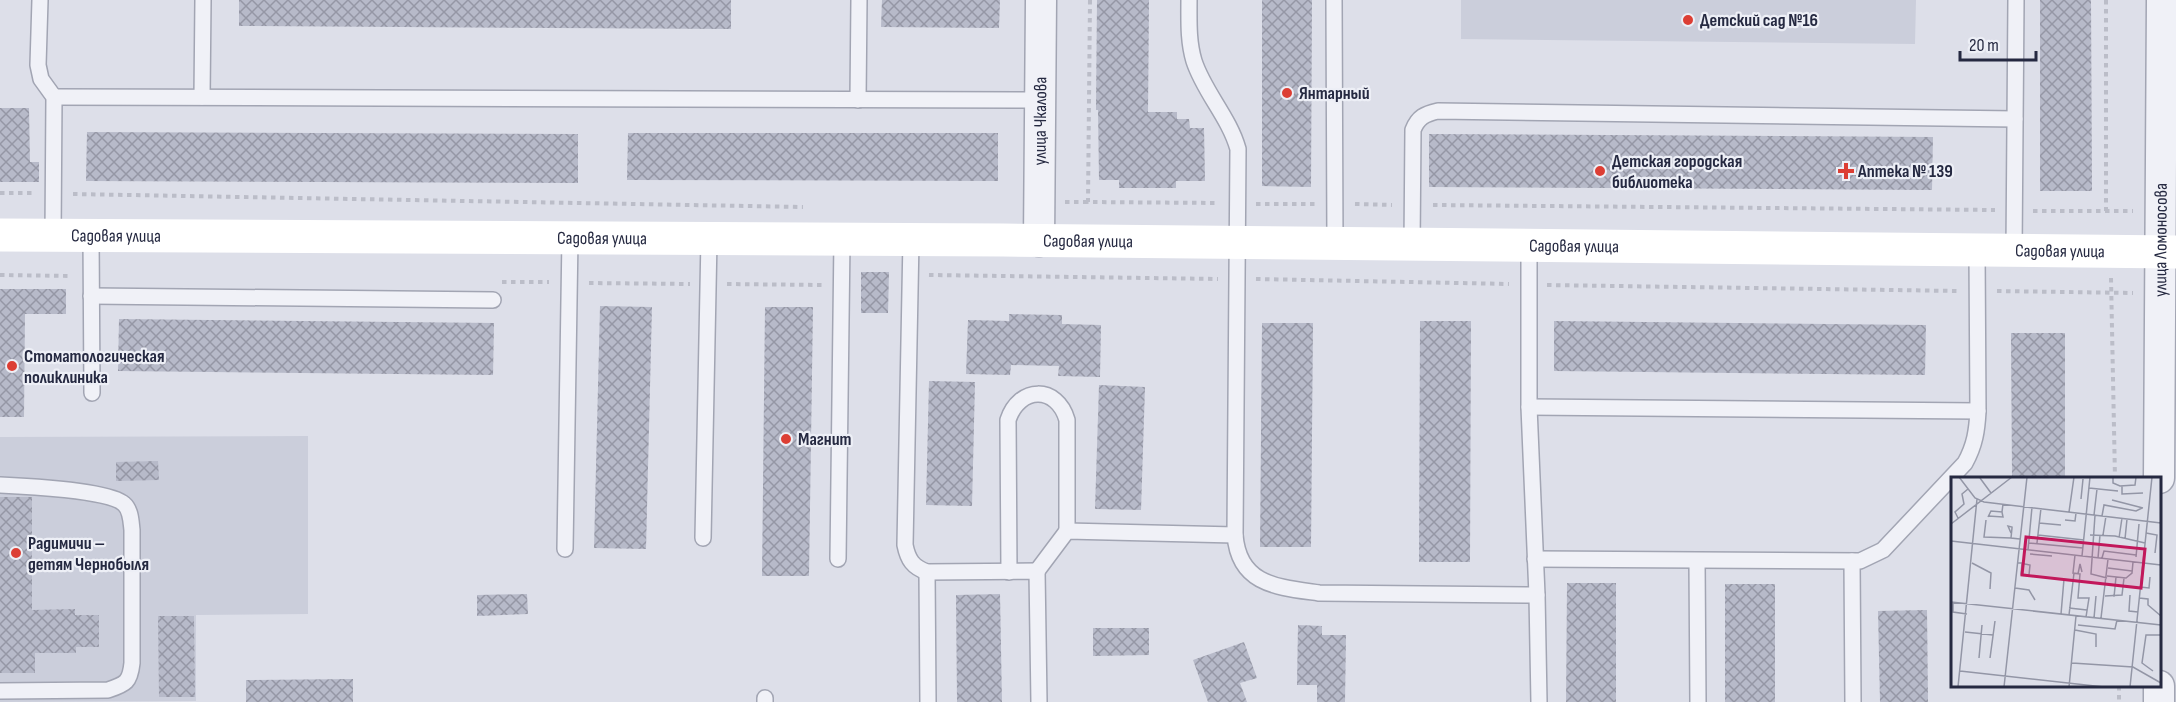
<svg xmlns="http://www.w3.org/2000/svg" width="2176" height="702" viewBox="0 0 2176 702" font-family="'Sofia Sans Condensed',sans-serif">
<defs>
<pattern id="building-cross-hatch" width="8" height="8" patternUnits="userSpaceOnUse" patternTransform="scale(1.5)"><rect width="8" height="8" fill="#b7bac9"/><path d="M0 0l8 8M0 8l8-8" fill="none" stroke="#9597a5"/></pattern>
</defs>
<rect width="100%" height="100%" fill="#dddfe9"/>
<g fill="#cbcedb">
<polygon points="1461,0 1916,0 1915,44 1461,39"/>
<polygon points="308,436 308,614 196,615 196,701 0,702 0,437"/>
</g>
<g fill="url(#building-cross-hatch)">
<polygon points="239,0 731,0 731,29 239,26"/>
<polygon points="882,0 1000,0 999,28 881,27"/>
<polygon points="1097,0 1149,0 1148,112 1177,112 1177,119 1189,119 1190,128 1204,128 1205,181 1176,181 1176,188 1119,188 1119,180 1099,180 1098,110 1096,110"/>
<polygon points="1262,0 1312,0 1311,187 1262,186"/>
<polygon points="2040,0 2091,0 2092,191 2040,191"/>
<polygon points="0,108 29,108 30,162 39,162 39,182 0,182"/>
<polygon points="87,132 578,134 578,183 86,181"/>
<polygon points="628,133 998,133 998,181 627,180"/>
<polygon points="1429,134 1933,137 1932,190 1429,187"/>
<polygon points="861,272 889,272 888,313 861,313"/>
<polygon points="0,289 66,289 66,314 25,314 24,417 0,417"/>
<polygon points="600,306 652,307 646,549 594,548"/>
<polygon points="765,307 813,307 809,576 762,576"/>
<polygon points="1009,314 1062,315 1062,324 1101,325 1100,377 1058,376 1059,366 1011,365 1010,375 966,374 968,320 1009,321"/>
<polygon points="119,319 494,323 493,375 118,371"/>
<polygon points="1420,321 1471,321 1470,562 1419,562"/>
<polygon points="1554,321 1926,325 1925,375 1554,371"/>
<polygon points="1262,323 1313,323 1311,547 1260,547"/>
<polygon points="2011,333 2065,333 2065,478 2012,478"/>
<polygon points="929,381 975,382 972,506 926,505"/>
<polygon points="1099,385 1145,387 1141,510 1095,509"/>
<polygon points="158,461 159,480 116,481 116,462"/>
<polygon points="0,497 32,497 32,610 75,609 75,615 99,615 99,647 76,647 76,653 35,653 35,673 0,673"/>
<polygon points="1567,583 1616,583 1616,702 1566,702"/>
<rect x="1725" y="584" width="50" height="118"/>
<polygon points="527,594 528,614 477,616 477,595"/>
<polygon points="1000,594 1002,702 957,702 956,595"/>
<polygon points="1927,610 1928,702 1880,702 1878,611"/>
<polygon points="158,616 194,616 195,697 159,697"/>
<polygon points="1298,625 1322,626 1322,635 1346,635 1345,702 1317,702 1317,685 1297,685"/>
<polygon points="1093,628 1149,628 1149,655 1093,656"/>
<polygon points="1244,642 1257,678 1240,683 1247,702 1208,702 1193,660"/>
<polygon points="353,679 353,702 246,702 246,680"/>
</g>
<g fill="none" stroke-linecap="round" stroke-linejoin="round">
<g stroke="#a2a5b3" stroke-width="18">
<g id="lane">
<polyline points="40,0 38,65 41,79 54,97 53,235"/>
<path d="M 1189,0 C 1189,21 1188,41 1194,61 C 1204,92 1229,117 1238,149 L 1235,535 C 1239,585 1277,587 1319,593 L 1537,595"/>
<polyline points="1334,0 1335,244"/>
<polyline points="54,97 1040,100"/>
<polyline points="202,97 203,0"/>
<polyline points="858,100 859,0"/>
<polyline points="91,235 92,393"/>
<path d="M 911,240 L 905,545 C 908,560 913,567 927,572 L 1037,571 L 1039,702"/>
<path d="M 1412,245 L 1413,130 C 1418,117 1425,114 1438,111 L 2015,119"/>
<polyline points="1529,246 1529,407 1537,595 1539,702"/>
<polyline points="2014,251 2016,0"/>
<polyline points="91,296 493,300"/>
<polyline points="1529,407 1978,411"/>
<path d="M 0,485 C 23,486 109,490 124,504 C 131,510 131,522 132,530 L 132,663 C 130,682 126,684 108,690 L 0,691"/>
<polyline points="703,538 709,239"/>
<polyline points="565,549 570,238"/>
<polyline points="838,559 842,240"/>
<path d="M 1535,559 L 1860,561 L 1883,550 L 1965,463 C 1975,445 1977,430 1978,411 L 1977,251"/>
<polyline points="1697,561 1698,702"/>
<polyline points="1852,561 1853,702"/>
<polyline points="1037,571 1067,531 1235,535"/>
<polyline points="927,572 928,702"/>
<path d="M 1009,572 L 1008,420 C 1019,386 1057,385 1067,420 L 1067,531"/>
<polyline points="765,698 765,702"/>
</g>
</g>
<g stroke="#a2a5b3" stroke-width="33">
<g id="street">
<path id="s1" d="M 1039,241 L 1041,0"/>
<path id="s2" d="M 2159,478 L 2162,0"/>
<polyline points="2159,686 2159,702"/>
</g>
</g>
<g stroke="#bbbdc8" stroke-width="4" stroke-dasharray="4.5 4.5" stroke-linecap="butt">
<polyline points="1090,0 1088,202 1218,203"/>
<polyline points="2106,0 2106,211"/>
<polyline points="0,193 35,193"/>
<polyline points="73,194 803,207"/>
<polyline points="1065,202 1088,202"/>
<polyline points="1256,204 1317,204"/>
<polyline points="1355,204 1392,205"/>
<polyline points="1433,205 1995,210"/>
<polyline points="2033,211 2133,211"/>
<polyline points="0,275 72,276"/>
<polyline points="929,275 1218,279"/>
<polyline points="2111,278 2115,478"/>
<polyline points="1256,279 1509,284"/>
<polyline points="502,282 549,282"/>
<polyline points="589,283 690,284"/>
<polyline points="727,284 822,285"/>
<polyline points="1547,285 1959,291"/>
<polyline points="1997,291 2133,293"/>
<polyline points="2119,686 2119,702"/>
</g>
<use href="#lane" stroke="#f0f1f7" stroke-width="15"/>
<use href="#street" stroke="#f0f1f7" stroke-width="30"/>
<path stroke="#fff" stroke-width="33" id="s3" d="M 0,235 L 1003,240 L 2176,252"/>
</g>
<g fill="#dc3e34" stroke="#edeff6" stroke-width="2">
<circle cx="1688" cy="20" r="6"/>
<circle cx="1287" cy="93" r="6"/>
<circle cx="1600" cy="171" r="6"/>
<path d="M1843 162h6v6h6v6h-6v6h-6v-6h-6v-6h6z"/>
<circle cx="12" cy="366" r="6"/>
<circle cx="786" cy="439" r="6"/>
<circle cx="16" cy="553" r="6"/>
</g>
<g text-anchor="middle" stroke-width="4.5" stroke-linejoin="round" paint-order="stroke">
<g font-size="18" font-weight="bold" fill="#252941" stroke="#edeff6" text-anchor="start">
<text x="1700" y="26">Детский сад №16</text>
<text x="1299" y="99">Янтарный</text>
<text x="1612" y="167">Детская городская<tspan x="1612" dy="21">библиотека</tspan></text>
<text x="1858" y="177">Аптека № 139</text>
<text x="24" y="362">Стоматологическая<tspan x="24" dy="21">поликлиника</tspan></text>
<text x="798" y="445">Магнит</text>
<text x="28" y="549">Радимичи –<tspan x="28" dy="21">детям Чернобыля</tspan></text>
</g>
<g font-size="18" fill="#252941" stroke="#edeff6">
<text dy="6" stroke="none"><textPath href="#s1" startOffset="120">улица Чкалова</textPath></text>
<text dy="6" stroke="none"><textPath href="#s3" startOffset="116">Садовая улица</textPath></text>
<text dy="6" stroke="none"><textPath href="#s3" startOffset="602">Садовая улица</textPath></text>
<text dy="6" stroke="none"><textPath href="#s2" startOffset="238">улица Ломоносова</textPath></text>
<text dy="6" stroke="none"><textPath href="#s3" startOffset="1088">Садовая улица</textPath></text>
<text dy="6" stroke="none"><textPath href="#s3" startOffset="1574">Садовая улица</textPath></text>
<text dy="6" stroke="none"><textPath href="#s3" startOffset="2060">Садовая улица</textPath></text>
</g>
</g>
<g transform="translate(1951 477)">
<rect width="210" height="210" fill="#dddfe9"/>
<path fill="none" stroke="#9396a6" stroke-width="1.5" d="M 8,0 L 24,21 L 33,25 L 210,46M 162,0 L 162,6 L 169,9 L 184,8 L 185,0M 29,1 L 40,16M 171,9 L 171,17 L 192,16M 138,11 L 167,14M 130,22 L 132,2M 161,23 L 192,31M 118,35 L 123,0M 143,38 L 146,12M 144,38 L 140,97 L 156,101M 37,39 L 52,40 L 51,35M 151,39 L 153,28 L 185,34 L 191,31M 37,40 L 40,34 L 51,35 L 52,27M 7,41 L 4,35 L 13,27 L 11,17 L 17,12M 35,43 L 33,60 L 60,61M 114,43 L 124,44 L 125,36M 88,46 L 110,48M 0,47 L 61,0M 60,56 L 57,49 L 61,50 L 61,51 L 60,61 L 69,62M 195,56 L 206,58 L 204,76M 87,58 L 133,63M 139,58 L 164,59 L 194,66M 152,58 L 155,39M 168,61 L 171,41M 174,62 L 176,42M 0,64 L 210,88M 78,66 L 132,71M 86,66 L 90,31M 77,73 L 81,30M 79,77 L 101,79M 124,78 L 122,96 L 129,97 L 127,121 L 138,121 L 135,140M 131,79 L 139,0M 185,80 L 188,47M 147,81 L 149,58M 151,81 L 153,74 L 185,78M 21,86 L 40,96 L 39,112M 67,86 L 71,86 L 74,87 L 79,88 L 78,98 L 70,97 L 71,86M 157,91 L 181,94M 127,97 L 129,87 L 131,95M 156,99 L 175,101 L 181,96 L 182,85M 189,110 L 198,111 L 199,100M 64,111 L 78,113 L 84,123M 179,118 L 178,134 L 187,135M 154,119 L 171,118 L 173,101M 163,120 L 165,100M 188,121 L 197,122 L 197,128 L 210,139M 0,125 L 210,148M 2,125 L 2,135 L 16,137M 118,131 L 136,133M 110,137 L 113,102M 118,138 L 123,96M 143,141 L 145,119M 150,141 L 157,82M 127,148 L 164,152 L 166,143M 124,153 L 145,157 L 145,170M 14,155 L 42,158M 28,181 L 31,148M 39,181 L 44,144M 121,186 L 182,190 L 210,206M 9,194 L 153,210M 202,194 L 191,186 L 195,158 L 210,158M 7,210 L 26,22M 53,210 L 76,0M 118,210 L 125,139M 179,210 L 201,0"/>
<path fill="#c2185b" fill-opacity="0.15" stroke="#c2185b" stroke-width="3" d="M 75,60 L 194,72 L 190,111 L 71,98 Z"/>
<rect width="210" height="210" fill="none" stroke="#252941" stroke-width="3"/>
</g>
<path d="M1960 51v9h76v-9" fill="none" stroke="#252941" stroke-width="3"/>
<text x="1969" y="51" font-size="18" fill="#252941" stroke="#edeff6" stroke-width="4.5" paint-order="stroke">20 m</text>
</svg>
